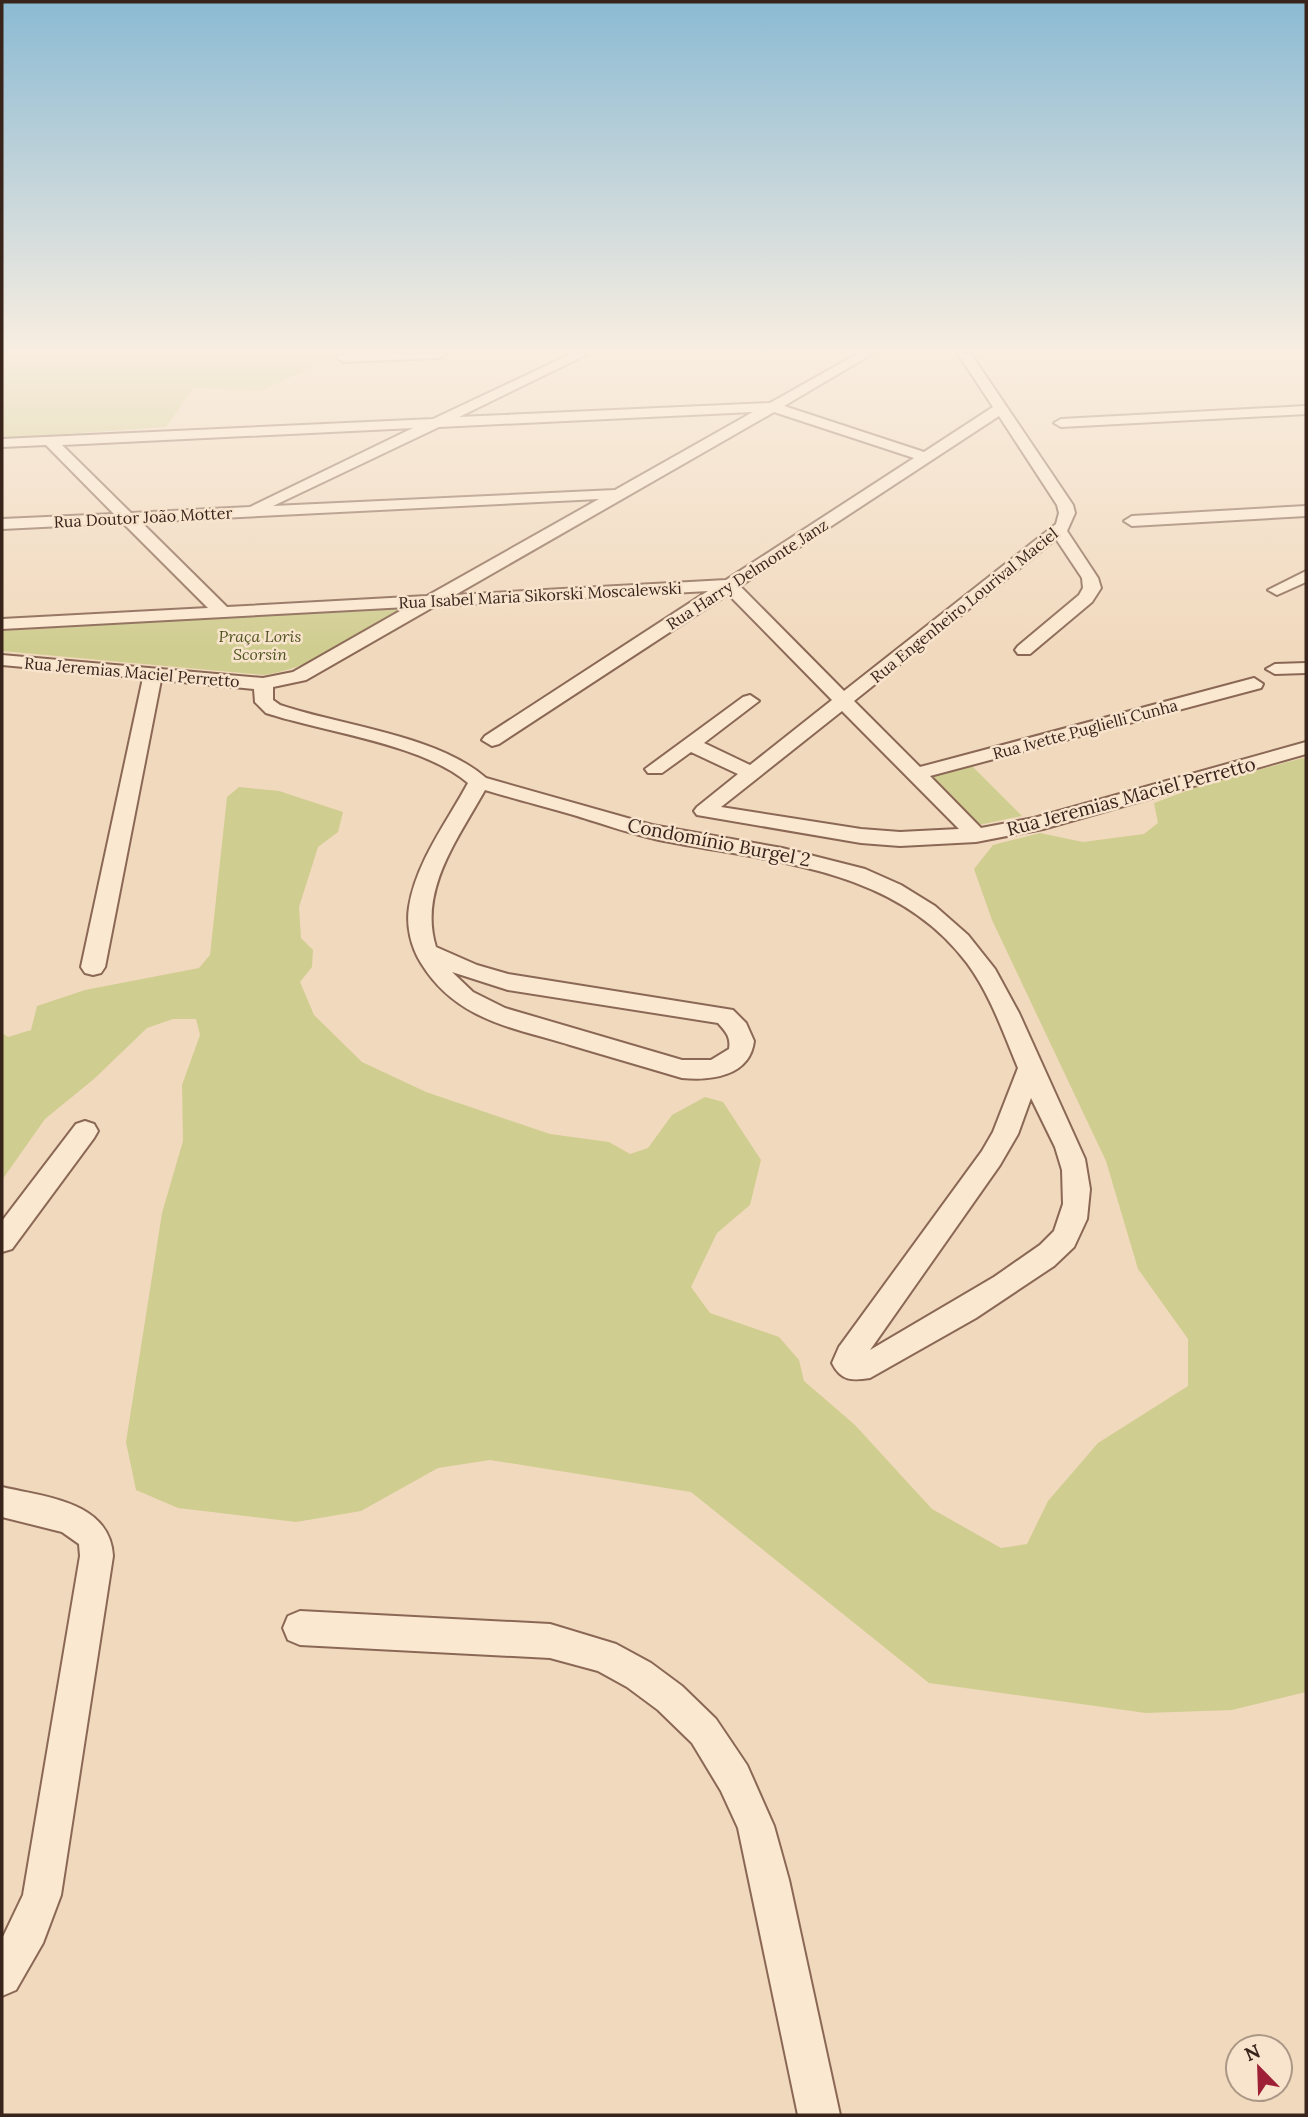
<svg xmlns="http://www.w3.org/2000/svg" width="1308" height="2117" viewBox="0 0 1308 2117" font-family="Lora,serif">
<rect width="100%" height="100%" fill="#f1d9bd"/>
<g fill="#d0cd90">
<polygon points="2,354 344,354 260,391 194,388 166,427 8,438 2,437"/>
<path d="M 407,607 C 362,632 316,668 264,675 L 2,651 L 2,631 Z"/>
<polygon points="1303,758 1306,759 1306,1692 1232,1710 1146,1713 929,1683 691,1492 490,1460 438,1468 361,1511 296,1522 178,1508 136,1490 126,1442 162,1213 183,1141 182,1085 200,1035 196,1019 173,1019 147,1028 94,1079 45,1119 2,1180 2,1033 8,1037 31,1030 37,1006 85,990 199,968 210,955 227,797 239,787 279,791 343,812 338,832 318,847 299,907 301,938 313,950 312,967 300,982 314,1015 362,1062 426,1092 550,1134 609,1142 630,1154 648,1148 672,1115 705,1097 723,1102 761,1160 750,1205 717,1233 691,1287 710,1313 779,1337 799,1360 804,1381 855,1425 932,1509 1001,1548 1027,1544 1048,1501 1098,1443 1188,1386 1188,1339 1138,1269 1106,1161 992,920 974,869 993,845 1040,833 1083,842 1144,834 1158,823 1154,803 1208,783"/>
<polygon points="971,765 1022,816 978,825 932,777"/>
</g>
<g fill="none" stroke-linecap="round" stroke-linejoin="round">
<g stroke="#8a6855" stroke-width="4">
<g id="street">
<polygon points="355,354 446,354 439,358 344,362 337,358 339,355"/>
<path d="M 571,354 L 588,354 L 459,417 L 770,403 L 857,354 L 872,354 L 784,406 L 924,452 L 993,407 L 958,354 L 971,354 L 1073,505 L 1075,513 L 1067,531 L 1098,578 L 1101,588 L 1092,602 L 1030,654 L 1018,654 L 1015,650 L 1018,646 L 1079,595 L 1083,588 L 1082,578 L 1056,539 L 854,701 L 920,767 L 1254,678 L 1263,684 L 1261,688 L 930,776 L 981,828 L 1034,818 L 1306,742 L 1306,754 L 1043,829 L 976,842 L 900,846 L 861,843 L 697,815 L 694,811 L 697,807 L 738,774 L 691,752 L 662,773 L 648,773 L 645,769 L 743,697 L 750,695 L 759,701 L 704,743 L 750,765 L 832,700 L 728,594 L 499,744 L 492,746 L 482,740 L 485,736 L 708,591 L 435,606 L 306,680 L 273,687 L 273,700 L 280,705 C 342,726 437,735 486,778 L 652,825 L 782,848 L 865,869 L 901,885 L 935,906 L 968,935 L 995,969 L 1019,1013 L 1085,1159 L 1090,1189 L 1087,1219 L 1074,1247 L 1054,1266 L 976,1318 L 870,1378 C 852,1381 841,1381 832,1363 L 839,1347 L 982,1151 L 993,1132 L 1018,1068 C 1003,1032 990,994 967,963 C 895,867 772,862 664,841 C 634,835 606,825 577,816 C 546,807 515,799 485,790 C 459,837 418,890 436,947 L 477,965 L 508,974 L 733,1010 L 746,1023 L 754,1041 C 750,1076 711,1081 682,1078 C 645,1067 607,1056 570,1045 C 511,1027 456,1020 421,963 C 411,947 406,926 409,907 C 416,862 447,822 468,783 C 423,744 324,732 266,713 L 255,702 L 254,689 L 161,680 L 105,967 L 101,973 L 93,975 L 85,973 L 81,967 L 143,678 L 2,665 L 2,655 L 263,678 L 293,672 L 407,607 L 2,629 L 2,619 L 208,608 L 123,523 L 2,529 L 2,519 L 114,514 L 46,445 L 2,447 L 2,439 L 433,419 ZM 753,412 L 615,490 L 273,506 L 439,427 ZM 774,412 L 914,458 L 726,580 L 455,595 ZM 999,416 L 1057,505 L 1059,513 L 1056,524 L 844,691 L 740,586 ZM 413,428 L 250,507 L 131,513 L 62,445 ZM 599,499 L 427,596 L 227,607 L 141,522 ZM 842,711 L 959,829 L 900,832 L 861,829 L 721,807 ZM 452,972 L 508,990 L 718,1023 C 726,1032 731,1037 729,1049 L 711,1060 L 682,1060 L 505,1008 L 473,992 ZM 1031,1098 L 1055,1147 L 1062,1170 L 1063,1204 L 1054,1231 L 1040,1245 L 994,1277 L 870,1350 L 1000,1165 L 1018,1134 Z"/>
<polygon points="1306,406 1306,414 1061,427 1054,423 1061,419"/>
<polygon points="1306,506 1306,516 1132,526 1124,521 1132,516"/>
<polygon points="1306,571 1306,582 1277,595 1268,590"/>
<polygon points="1306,663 1306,673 1275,674 1266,669 1275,664"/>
<polygon points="85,1121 94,1124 98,1131 94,1138 12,1249 2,1252 2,1221 76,1124"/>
<path d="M 2,1487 C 44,1497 110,1501 113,1556 L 61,1895 L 43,1943 L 16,1990 L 2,1996 L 2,1939 L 23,1895 L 80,1556 L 79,1544 L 62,1532 L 2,1517 Z"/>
<polygon points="300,1611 550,1624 616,1644 651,1663 682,1686 716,1719 747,1765 774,1826 789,1880 840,2115 798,2115 738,1828 721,1791 692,1743 658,1710 627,1687 598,1671 550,1658 300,1645 288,1640 283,1628 288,1616"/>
</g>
</g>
<use href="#street" fill="#fbe8d0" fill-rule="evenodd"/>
</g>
<linearGradient id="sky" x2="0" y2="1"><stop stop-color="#8bbad3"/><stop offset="0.54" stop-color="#f9eee1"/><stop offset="1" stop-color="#f9eee1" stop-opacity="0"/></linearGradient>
<rect width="1308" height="650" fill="url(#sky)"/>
<g text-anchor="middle" stroke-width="5" stroke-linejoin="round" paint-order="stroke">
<g font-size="16" fill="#38241b" stroke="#f8e4cd">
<text transform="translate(143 517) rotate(-3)" y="6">Rua Doutor João Motter</text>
<text transform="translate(747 574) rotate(-33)" y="6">Rua Harry Delmonte Janz</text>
<text transform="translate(540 595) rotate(-3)" y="6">Rua Isabel Maria Sikorski Moscalewski</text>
<text transform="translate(964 605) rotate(-39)" y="6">Rua Engenheiro Lourival Maciel</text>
<text transform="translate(132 672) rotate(5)" y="6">Rua Jeremias Maciel Perretto</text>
<text transform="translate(1085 729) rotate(-15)" y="6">Rua Ivette Puglielli Cunha</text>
</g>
<g font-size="16" font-style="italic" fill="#515620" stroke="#f8e4cd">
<text x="260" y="642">Praça Loris<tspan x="260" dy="18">Scorsin</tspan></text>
</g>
<g font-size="19" fill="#38241b" stroke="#f8e4cd">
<text transform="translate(1131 796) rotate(-15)" y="7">Rua Jeremias Maciel Perretto</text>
<text transform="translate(719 842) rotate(11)" y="7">Condomínio Burgel 2</text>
</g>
</g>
<rect width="1308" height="2117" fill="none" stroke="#38241b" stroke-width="7"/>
<g transform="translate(1259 2068) rotate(337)"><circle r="33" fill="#f8e4cd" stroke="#ab9786" stroke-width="2"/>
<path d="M0-5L12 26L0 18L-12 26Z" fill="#9e2036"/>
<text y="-10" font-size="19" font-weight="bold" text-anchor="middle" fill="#38241b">N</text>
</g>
</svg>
